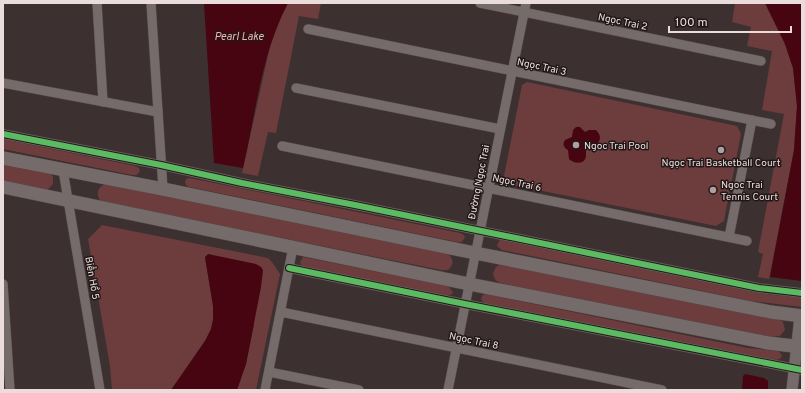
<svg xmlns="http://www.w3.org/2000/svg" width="805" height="393" viewBox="0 0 805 393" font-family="Overpass,sans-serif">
<rect width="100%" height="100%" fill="#3c3030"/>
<g fill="#6d3c3d">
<polygon points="288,3 321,3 318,19 299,16 276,133 268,132 258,176 242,173 270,46 281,17"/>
<polygon points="735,3 765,3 785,44 793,68 797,106 794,150 769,279 758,277 763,254 758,252 784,114 762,110 772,51 747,46 751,27 732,22"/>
<polygon points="527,82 737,126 741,134 724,221 716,226 508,184 504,176 522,85"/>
<polygon points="3,139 135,166 139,168 140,171 137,175 132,175 3,149"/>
<polygon points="3,163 51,174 53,177 53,184 47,190 3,182"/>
<polygon points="190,178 460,233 464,235 465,237 462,242 457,242 189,187 186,185 185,182 186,179"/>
<path d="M 107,184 L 448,254 C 454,259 454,265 448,270 L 441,270 L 106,203 L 100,200 C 95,193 99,185 107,184 Z"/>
<polygon points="102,225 268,258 272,262 280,274 256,390 237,390 246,364 254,325 205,257 213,306 213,320 211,329 205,341 171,390 112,390 110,366 88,239"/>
<polygon points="500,240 502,240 754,292 772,295 802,297 802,307 751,301 502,250 498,247 497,245"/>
<polygon points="303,257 448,286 453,292 452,294 448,296 304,267 301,265 300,262"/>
<path d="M 499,265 L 502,265 L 732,311 L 774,318 L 780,320 L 783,322 L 785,330 L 780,336 L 771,337 L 509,285 C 501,283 494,283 493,273 L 496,267 Z"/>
<polygon points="485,294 748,348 778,351 782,355 781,358 777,360 749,357 489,304 484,303 481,299 482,296"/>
</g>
<g fill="#470511">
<path d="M 204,3 L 288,3 C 261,54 256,113 243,168 L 214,163 Z"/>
<polygon points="765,3 802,3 802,281 770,277 794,150 797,106 793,68 785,44"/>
<path d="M 576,127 L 580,127 L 585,132 L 589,130 L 596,130 C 600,134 602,139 597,144 L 589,145 L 586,148 C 586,150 586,152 586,155 C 586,165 574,164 569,159 L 568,150 C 564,148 562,144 565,140 L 572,137 L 573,130 Z"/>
<polygon points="208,254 256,264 261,267 263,270 261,287 246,364 237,390 171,390 205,341 211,329 213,320 213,306 205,257"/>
<polygon points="745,374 764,378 768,381 768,390 742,390 743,376"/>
</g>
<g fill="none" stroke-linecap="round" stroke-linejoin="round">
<g stroke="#574c4c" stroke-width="10">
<g id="minor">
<polyline points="97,3 103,102"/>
<polyline points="151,3 163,189"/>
<polyline points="480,3 761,61"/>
<polyline points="308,29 771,124"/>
<polyline points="3,83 158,112"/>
<polyline points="296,88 500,129"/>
<polyline points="3,134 161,165 242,183 355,205 759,288 802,293"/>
<polyline points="282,146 747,241"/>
<polyline points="63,170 100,390"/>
<polyline points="729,237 752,120"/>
<polyline points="289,268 465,304 802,370"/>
<polyline points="3,284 10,390"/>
<polyline points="281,312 662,390"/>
<polyline points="269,372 359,390"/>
<polyline points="265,390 293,247"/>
<polyline points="448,390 526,3"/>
</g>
</g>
<g stroke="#574c4c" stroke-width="12">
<polyline id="tertiary" points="792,390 800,316"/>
</g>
<g stroke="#574c4c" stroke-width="14">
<g id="secondary">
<polyline points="3,158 163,189 475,253 771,312 802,316"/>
<polyline points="3,187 469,284 768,343 802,347"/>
</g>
</g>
<use href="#minor" stroke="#756b6b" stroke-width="9"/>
<use href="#tertiary" stroke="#756b6b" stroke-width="11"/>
<use href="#secondary" stroke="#756b6b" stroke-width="13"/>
<g stroke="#211717" stroke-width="8">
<g id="cycleway">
<polyline points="3,134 161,165 242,183 355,205 759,288 802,293"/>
<polyline points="289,268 465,304 802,370"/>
</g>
</g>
<use href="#cycleway" stroke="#5cba63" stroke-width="6"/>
</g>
<g fill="#aea0a0" stroke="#211717" stroke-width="1.5">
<circle cx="576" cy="145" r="4"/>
<circle cx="721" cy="150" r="4"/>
<circle cx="713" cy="190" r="4"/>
</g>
<g text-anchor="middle" stroke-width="3" stroke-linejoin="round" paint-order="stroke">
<g font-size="10" fill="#ebdcdc" stroke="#211717">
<text transform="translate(623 21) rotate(12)" y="4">Ngọc Trai 2</text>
<text transform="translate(542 66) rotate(12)" y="4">Ngọc Trai 3</text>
<text transform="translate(478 182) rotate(-79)" y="4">Đường Ngọc Trai</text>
<text transform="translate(517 182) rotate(12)" y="4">Ngọc Trai 6</text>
<text transform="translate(93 278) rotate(80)" y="4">Biển Hồ 5</text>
<text transform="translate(474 340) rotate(12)" y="4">Ngọc Trai 8</text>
</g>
<g font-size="10" fill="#ebdcdc" stroke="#211717" text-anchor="start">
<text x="584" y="149">Ngoc Trai Pool</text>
<text x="721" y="166" text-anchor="middle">Ngọc Trai Basketball Court</text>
<text x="721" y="188">Ngoc Trai<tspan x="721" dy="12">Tennis Court</tspan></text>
</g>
<g font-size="11" font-style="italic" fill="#fdaeae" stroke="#211717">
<text x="239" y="40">Pearl Lake</text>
</g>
</g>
<rect width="805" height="393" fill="none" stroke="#ebdcdc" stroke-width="8"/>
<path d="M669 26v6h122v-6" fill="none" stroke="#ebdcdc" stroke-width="2"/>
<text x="675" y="26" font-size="12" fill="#ebdcdc" stroke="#211717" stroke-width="3" paint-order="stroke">100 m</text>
</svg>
